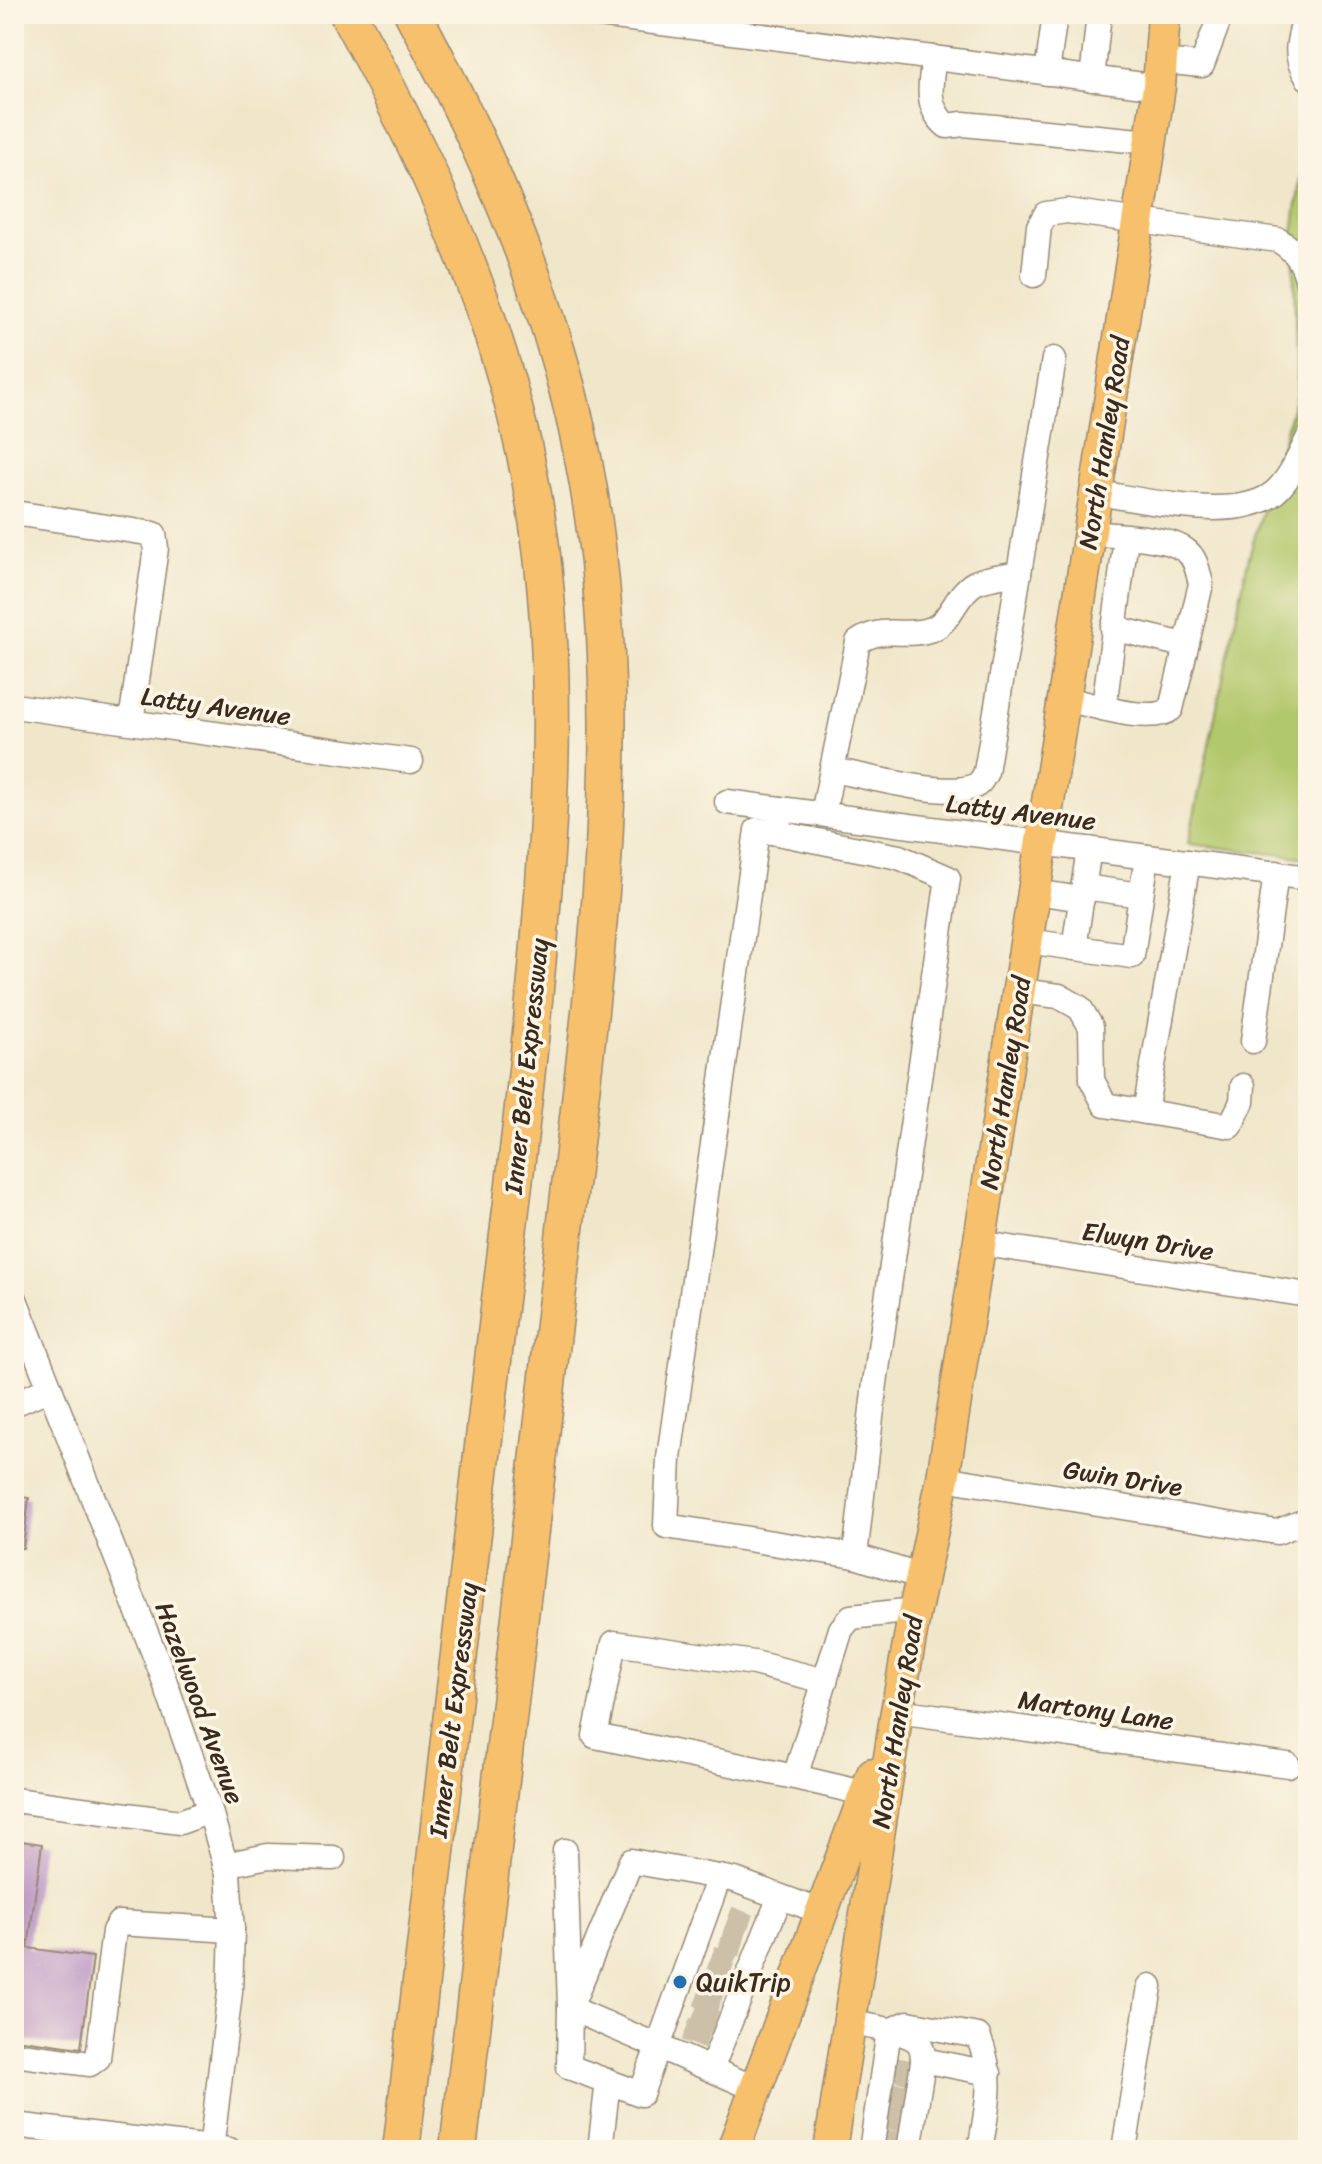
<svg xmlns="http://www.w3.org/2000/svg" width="1322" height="2164" viewBox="0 0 1322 2164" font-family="Sriracha,sans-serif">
<rect width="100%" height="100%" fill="#fcf5e5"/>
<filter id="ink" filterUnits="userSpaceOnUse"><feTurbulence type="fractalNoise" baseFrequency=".0125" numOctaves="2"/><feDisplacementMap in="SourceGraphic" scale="16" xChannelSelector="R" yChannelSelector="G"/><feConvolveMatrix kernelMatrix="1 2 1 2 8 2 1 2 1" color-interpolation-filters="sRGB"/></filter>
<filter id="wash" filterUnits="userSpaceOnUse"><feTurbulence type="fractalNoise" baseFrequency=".006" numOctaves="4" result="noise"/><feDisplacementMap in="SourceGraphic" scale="32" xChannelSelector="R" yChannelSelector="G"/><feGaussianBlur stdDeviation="1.8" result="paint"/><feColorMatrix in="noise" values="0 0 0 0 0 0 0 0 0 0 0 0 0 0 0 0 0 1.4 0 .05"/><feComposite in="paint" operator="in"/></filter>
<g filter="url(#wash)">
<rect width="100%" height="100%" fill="#f0e7cb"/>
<polygon fill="#b2c86c" stroke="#767945" stroke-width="2" points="1308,118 1308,858 1188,844 1248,560 1297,392 1293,234"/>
<g id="blocks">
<g fill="#bc97c5">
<polygon points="14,1496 29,1498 23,1548 14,1548"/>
<polygon points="14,1840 42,1844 28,1948 93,1957 81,2048 14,2039"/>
</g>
</g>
</g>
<g filter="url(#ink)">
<use href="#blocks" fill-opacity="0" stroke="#968874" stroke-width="2"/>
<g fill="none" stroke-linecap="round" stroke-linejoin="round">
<g stroke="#ccc1a8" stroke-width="24" stroke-dasharray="24 12" stroke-linecap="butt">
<polyline points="728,1918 749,1926"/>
<polyline points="721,1939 743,1945"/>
<polyline points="711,1957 735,1966"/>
<polyline points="707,1974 728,1982"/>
<polyline points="698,1994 722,2003"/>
<polyline points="694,2014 715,2022"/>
<polyline points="686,2029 710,2038"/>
<polyline points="889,2068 914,2073"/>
<polyline points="885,2093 910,2097"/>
<polyline points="881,2117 906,2120"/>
<polyline points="877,2141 901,2144"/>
</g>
<g stroke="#968874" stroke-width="27">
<g id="minor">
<polyline points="592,14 1159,87"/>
<path d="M 1306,14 C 1299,39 1292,56 1308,78"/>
<path d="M 934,58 C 930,84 925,108 947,126 L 963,124 L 1150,142"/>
<polyline points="1161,61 1202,65 1221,14"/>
<polyline points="1047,73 1055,14"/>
<polyline points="1092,79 1099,14"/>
<path d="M 1034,275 L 1039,226 L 1046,214 L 1067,211 L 1278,240 C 1296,251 1303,261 1308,282"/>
<path d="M 1097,493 C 1141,499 1238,524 1275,492 C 1290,479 1299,457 1308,439"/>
<polyline points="14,513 154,534 156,548 131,722"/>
<polyline points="1113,628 1184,645"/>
<path d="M 1065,699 C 1090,704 1151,725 1171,709 L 1201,584 C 1198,572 1196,557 1185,550 C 1166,536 1115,536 1090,533"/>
<polyline points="14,706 411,761"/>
<polyline points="1104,707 1126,538"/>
<path d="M 832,770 C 867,776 936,796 969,788 C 979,786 982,780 986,772 L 1019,573"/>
<polyline points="727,802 1308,878"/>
<polyline points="780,809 777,833 899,857 948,878 875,1383 855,1556 922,1577"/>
<path d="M 823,814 L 858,642 C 884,624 905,639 932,629 C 951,622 956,593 975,583 C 987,577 1005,576 1019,573 L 1054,359"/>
<polyline points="777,833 757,830 669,1458 666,1526 855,1556"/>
<polyline points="1084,887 1140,895"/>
<polyline points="1035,892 1082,899"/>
<polyline points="1027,941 1132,956 1147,857"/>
<polyline points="1074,948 1089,849"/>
<polyline points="1019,991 1059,996 1080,1008 1091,1027 1092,1080 1105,1105 1230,1126 1242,1102 1243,1086"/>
<polyline points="1253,1041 1276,873"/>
<polyline points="1145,1112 1188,862"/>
<polyline points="979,1243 1308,1295"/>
<polyline points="14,1297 161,1671 210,1811 228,1874 232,1930 230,1992 211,2150"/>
<polyline points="14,1404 50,1388"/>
<polyline points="943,1478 1277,1532 1308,1520"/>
<polyline points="897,1711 1288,1765"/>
<polyline points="795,1777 595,1736 614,1643 754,1663 825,1681"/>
<polyline points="880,1797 795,1777 841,1629 851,1617 915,1610"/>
<polyline points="14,1800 180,1822 210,1811"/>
<polyline points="565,1851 570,2008 631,1861 735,1880 822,1912"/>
<polyline points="225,1865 268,1856 333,1858"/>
<path d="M 719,1877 C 693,1949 667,2022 641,2094 L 569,2067 L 570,2008 L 756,2089"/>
<path d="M 850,2023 C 866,2026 909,2031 919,2043 C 923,2049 923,2056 923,2062 L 909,2150"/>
<polyline points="14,2054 90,2064 98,2058 114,1931 119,1923 232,1930"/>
<polyline points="923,2060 989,2073"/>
<polyline points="711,2069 780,1897"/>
<polyline points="14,2125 229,2150"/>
<polyline points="600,2150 608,2081"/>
<path d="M 871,2150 L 889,2031 L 908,2023 L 978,2036 C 996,2079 987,2106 980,2150"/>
<polyline points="1124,2150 1150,1986"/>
</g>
</g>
<g stroke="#968874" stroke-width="35">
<g id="major">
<polyline points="733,2150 873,1774"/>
<polyline points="830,2150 897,1711 915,1610 943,1478 1159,87 1164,14"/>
</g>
</g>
<g stroke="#968874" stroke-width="39">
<g id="highway">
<path d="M 348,14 C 441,184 516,352 541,547 C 556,667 552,787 542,908 C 532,1039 516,1170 500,1300 C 467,1584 435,1867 401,2150"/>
<path d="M 413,14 C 502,178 573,352 596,538 C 627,774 589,1013 563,1247 C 529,1548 494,1849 458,2150"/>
</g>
</g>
<use href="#minor" stroke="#fff" stroke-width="24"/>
<use href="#major" stroke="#f7c06c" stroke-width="32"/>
<use href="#highway" stroke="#f7c06c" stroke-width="36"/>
</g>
</g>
<circle fill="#1f6fb2" stroke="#fcf5e5" stroke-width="3" cx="680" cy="1982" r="8"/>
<g text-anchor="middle" stroke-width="7" stroke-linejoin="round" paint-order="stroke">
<g font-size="26" fill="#3b2a1e" stroke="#fcf5e5">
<text transform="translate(1104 443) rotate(-81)" y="9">North Hanley Road</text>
<text transform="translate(216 706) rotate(8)" y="9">Latty Avenue</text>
<text transform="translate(1021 812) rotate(7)" y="9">Latty Avenue</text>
<text transform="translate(526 1066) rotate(-84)" y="9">Inner Belt Expressway</text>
<text transform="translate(1005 1083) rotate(-81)" y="9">North Hanley Road</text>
<text transform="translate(1148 1241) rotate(9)" y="9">Elwyn Drive</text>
<text transform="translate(1123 1478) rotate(9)" y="9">Gwin Drive</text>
<text transform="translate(200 1703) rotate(70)" y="9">Hazelwood Avenue</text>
<text transform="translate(453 1710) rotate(-83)" y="9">Inner Belt Expressway</text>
<text transform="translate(1096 1710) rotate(8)" y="9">Martony Lane</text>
<text transform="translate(897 1722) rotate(-81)" y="9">North Hanley Road</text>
</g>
<g font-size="26" fill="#3b2a1e" stroke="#fcf5e5" text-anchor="start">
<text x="696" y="1991">QuikTrip</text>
</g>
</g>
<rect width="1322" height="2164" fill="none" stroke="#fcf5e5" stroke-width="48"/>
</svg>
